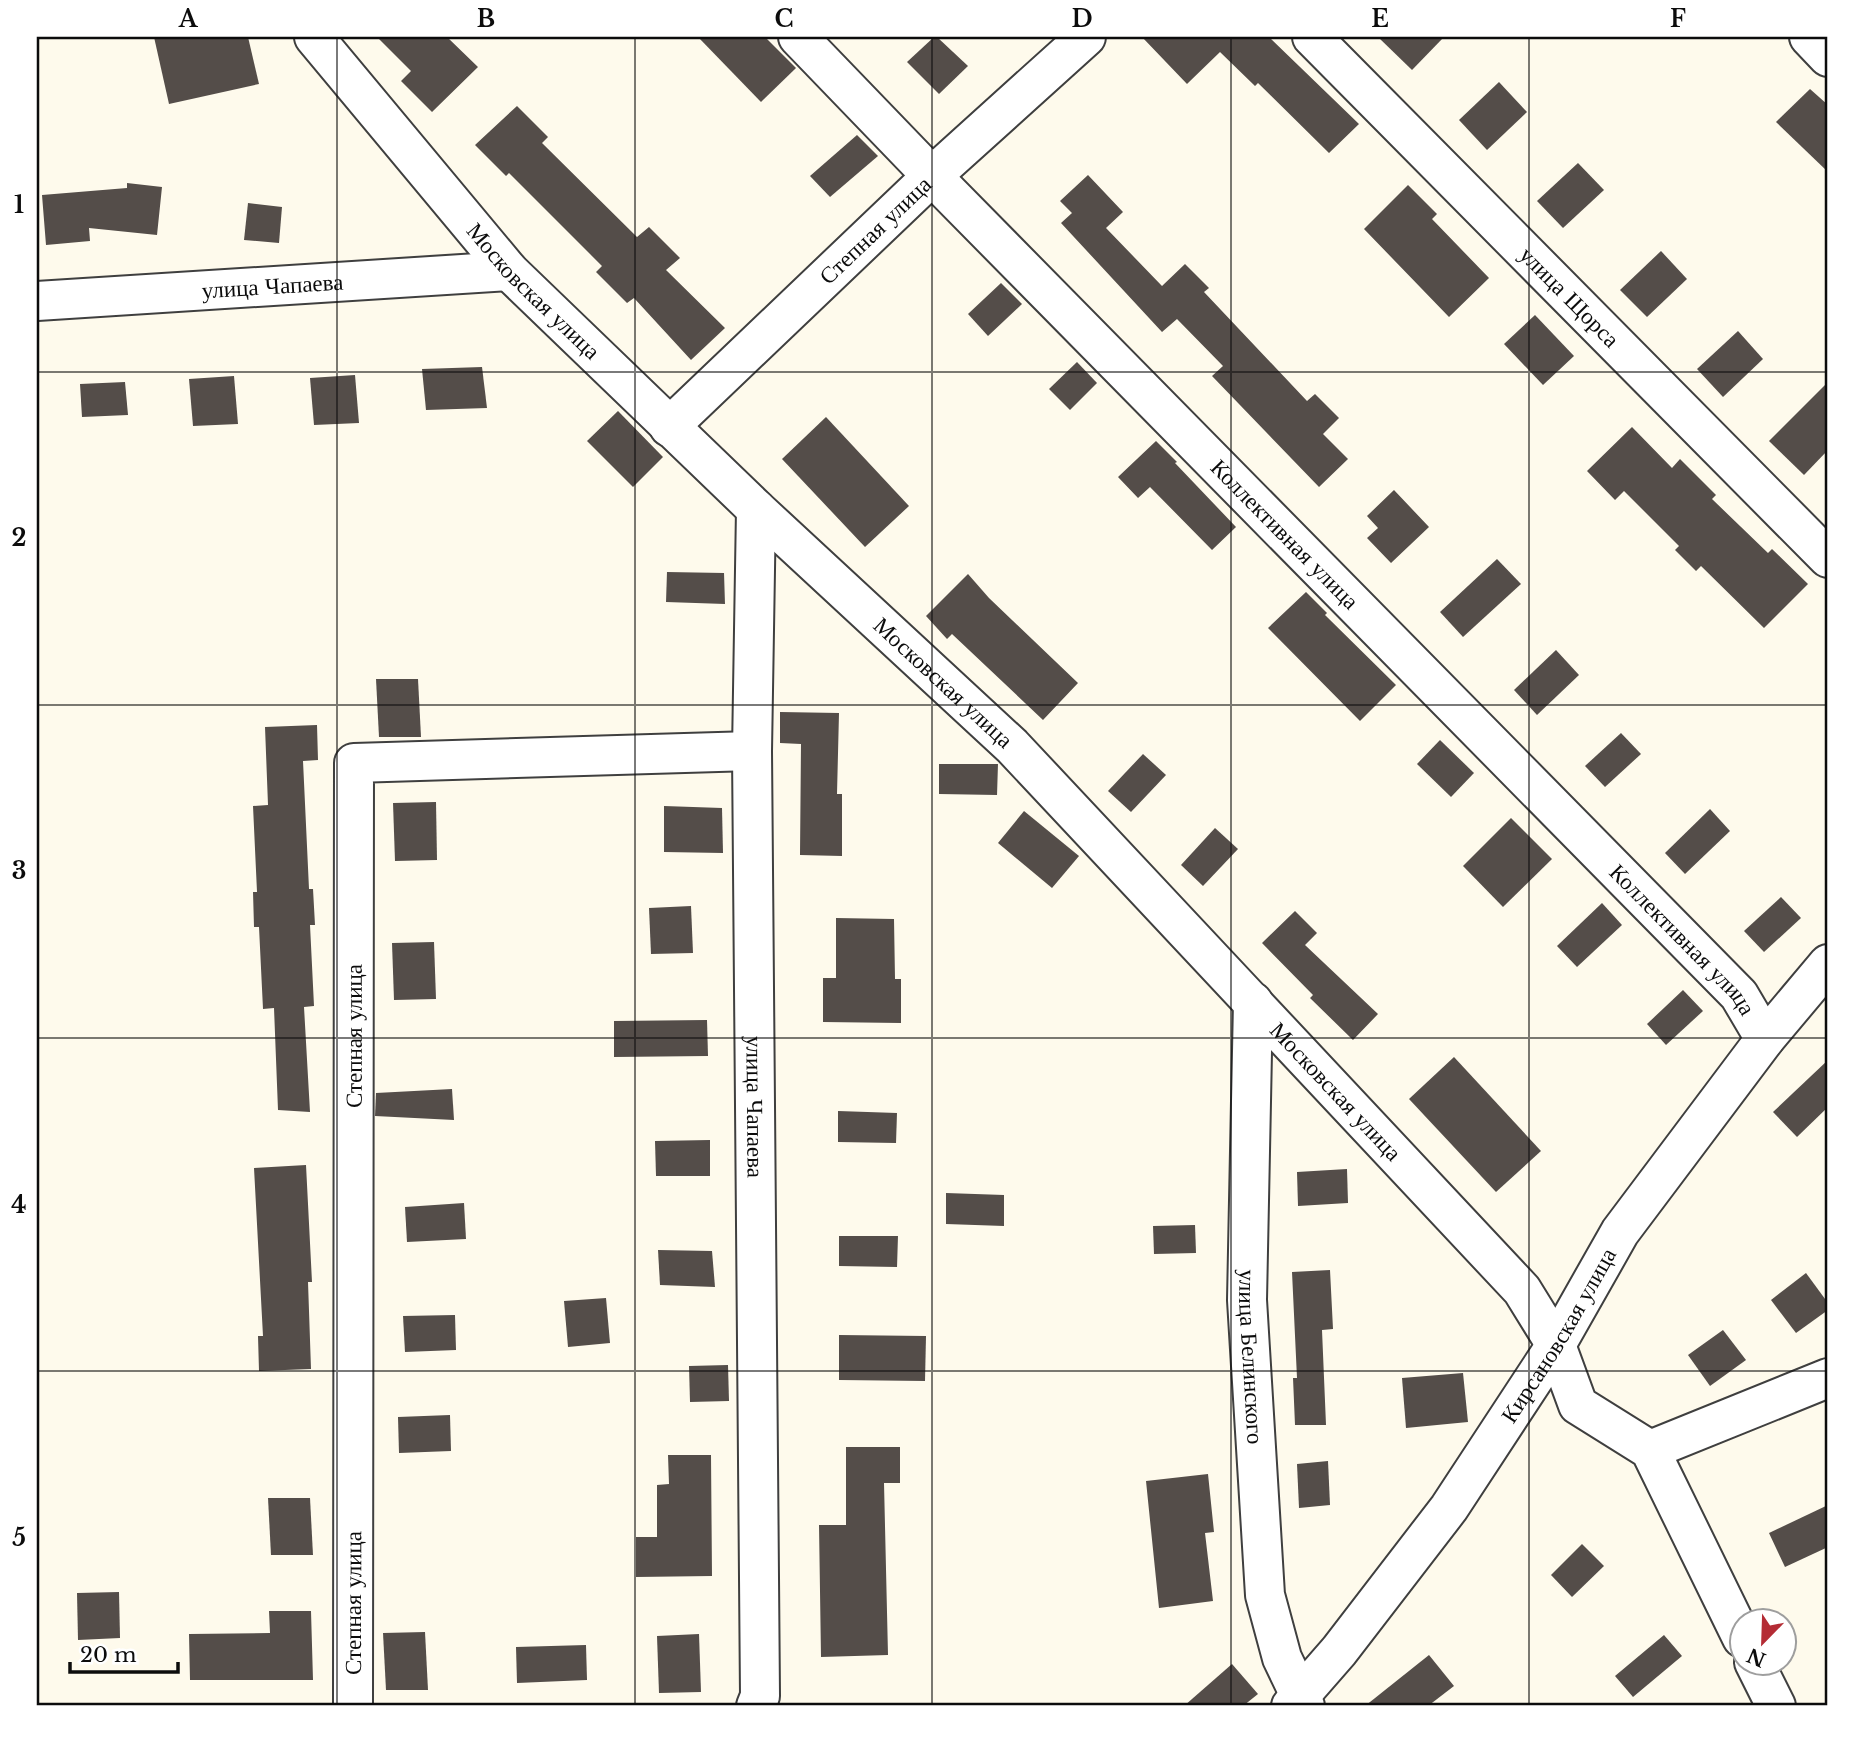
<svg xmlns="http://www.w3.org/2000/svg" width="1865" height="1743" viewBox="0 0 1865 1743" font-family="'Libre Baskerville',serif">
<rect width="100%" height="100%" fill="#fefaec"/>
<g fill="#544d49">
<polygon points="154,37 248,37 259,84 169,104"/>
<polygon points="377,37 447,37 478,67 432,112 401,81 411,71"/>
<polygon points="698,37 765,37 796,68 761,102"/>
<polygon points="934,37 937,37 968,66 939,94 907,62"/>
<polygon points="1142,37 1269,37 1359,124 1329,153 1258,83 1255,86 1220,52 1187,84"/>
<polygon points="1378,37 1444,37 1412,70"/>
<polygon points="1499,82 1527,112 1487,150 1459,120"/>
<polygon points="1810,89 1828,105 1828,172 1776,122"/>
<polygon points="517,106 548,137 542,143 637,237 649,227 680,258 666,270 725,328 691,360 634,298 627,303 596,272 602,266 509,173 506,176 475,145"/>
<polygon points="857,135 878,156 830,197 810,176"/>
<polygon points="1578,163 1604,190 1563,228 1537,201"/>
<polygon points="1088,175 1123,212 1106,228 1162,286 1185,264 1209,288 1204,292 1307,401 1315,394 1339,418 1323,434 1348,459 1319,487 1212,376 1223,366 1177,319 1162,332 1061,223 1072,213 1060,201"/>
<polygon points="127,183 162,187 157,235 89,228 90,241 46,245 42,195 127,188"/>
<polygon points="1408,185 1437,214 1432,219 1489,278 1449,317 1364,229"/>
<polygon points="248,203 282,207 279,243 244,240"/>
<polygon points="1661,251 1687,279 1647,317 1620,290"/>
<polygon points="1001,283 1022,304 988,336 968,314"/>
<polygon points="1535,315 1574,356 1543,385 1504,344"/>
<polygon points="1738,331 1763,359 1723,397 1697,369"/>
<polygon points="1077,362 1097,383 1070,410 1049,389"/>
<polygon points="482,367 487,408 426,410 422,369"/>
<polygon points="355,375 359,423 314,425 310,378"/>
<polygon points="234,376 238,424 193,426 189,379"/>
<polygon points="125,382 128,415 82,417 80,384"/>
<polygon points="1828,382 1828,450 1804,475 1769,441"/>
<polygon points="618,411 663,457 633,487 587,441"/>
<polygon points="826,417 909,506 865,547 782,459"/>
<polygon points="1632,427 1672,468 1680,459 1716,495 1712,499 1768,553 1772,549 1808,584 1764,628 1701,566 1696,571 1675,550 1679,546 1624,491 1615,500 1587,471"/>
<polygon points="1156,441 1177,462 1175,463 1236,527 1212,550 1150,487 1138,498 1118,477"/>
<polygon points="1394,490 1429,527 1391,563 1367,538 1378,528 1367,516"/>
<polygon points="1497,559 1521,584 1463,637 1440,612"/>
<polygon points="667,572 724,573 725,604 666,602"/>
<polygon points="968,574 989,598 1078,683 1043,720 952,634 947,639 926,616"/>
<polygon points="1306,592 1327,613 1325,615 1396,685 1360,721 1268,628"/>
<polygon points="1556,650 1579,675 1537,715 1514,690"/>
<polygon points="376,679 418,679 421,737 379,737"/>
<polygon points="780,712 839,713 837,794 842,794 842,856 800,855 801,744 780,743"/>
<polygon points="317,725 318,760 303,761 309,889 313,889 315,925 310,925 314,1006 304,1007 310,1112 278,1110 274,1008 263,1009 259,927 254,927 253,892 257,892 253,806 268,805 265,727"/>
<polygon points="1621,733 1641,754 1605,787 1585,766"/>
<polygon points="1440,740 1474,773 1451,797 1417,764"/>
<polygon points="1143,754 1166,775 1131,812 1108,791"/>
<polygon points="939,764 998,764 997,795 939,794"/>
<polygon points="436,802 437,860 395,861 393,803"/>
<polygon points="664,806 722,808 723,853 664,852"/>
<polygon points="1710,809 1730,831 1685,874 1665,853"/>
<polygon points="1024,811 1079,856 1052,888 998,843"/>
<polygon points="1511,818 1552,859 1503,907 1463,866"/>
<polygon points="1215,828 1238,849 1203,886 1181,865"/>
<polygon points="1781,897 1801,918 1764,952 1744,931"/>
<polygon points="1602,903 1622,925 1577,967 1557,946"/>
<polygon points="691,906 693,953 651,954 649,908"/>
<polygon points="1295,911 1317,933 1305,945 1378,1014 1353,1040 1310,998 1313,995 1262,943"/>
<polygon points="836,918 894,919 895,979 901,979 901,1023 823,1022 823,978 836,978"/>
<polygon points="434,942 436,999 394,1000 392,943"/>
<polygon points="1683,990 1703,1011 1666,1045 1647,1024"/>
<polygon points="707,1020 708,1056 614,1057 614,1021"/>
<polygon points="1454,1057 1541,1151 1496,1192 1409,1099"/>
<polygon points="1828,1060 1828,1107 1797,1137 1773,1112"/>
<polygon points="452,1089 454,1120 375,1116 376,1093"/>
<polygon points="838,1111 897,1113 896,1143 838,1142"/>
<polygon points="710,1140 710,1176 656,1176 655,1141"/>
<polygon points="306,1165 312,1282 308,1282 311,1369 259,1371 258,1336 263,1336 254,1168"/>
<polygon points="1347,1169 1348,1203 1298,1206 1297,1172"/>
<polygon points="946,1193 1004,1195 1004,1226 946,1224"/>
<polygon points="464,1203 466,1239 407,1242 405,1207"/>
<polygon points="1195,1225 1196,1253 1154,1254 1153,1226"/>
<polygon points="839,1236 898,1236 897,1267 839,1266"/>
<polygon points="658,1250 712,1251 715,1287 660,1285"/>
<polygon points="1330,1270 1333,1329 1322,1330 1326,1425 1295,1425 1293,1378 1297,1378 1292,1272"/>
<polygon points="1806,1273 1828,1303 1828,1310 1796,1333 1771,1300"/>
<polygon points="606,1298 610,1343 568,1347 564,1301"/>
<polygon points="455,1315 456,1350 405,1352 403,1316"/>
<polygon points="1723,1330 1746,1360 1710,1386 1688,1355"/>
<polygon points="839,1335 926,1336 925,1381 839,1380"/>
<polygon points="728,1365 729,1401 690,1402 689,1366"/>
<polygon points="1463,1373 1468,1422 1406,1428 1402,1378"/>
<polygon points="450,1415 451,1451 399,1453 398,1417"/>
<polygon points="846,1447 900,1447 900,1483 884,1483 888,1655 821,1657 819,1525 846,1525"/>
<polygon points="668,1455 711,1455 712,1576 636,1577 636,1537 657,1537 657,1485 669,1484"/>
<polygon points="1328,1461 1330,1505 1299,1508 1297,1464"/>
<polygon points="1208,1474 1214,1532 1205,1533 1213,1601 1159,1608 1146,1481"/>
<polygon points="268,1498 310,1498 313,1555 271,1555"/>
<polygon points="1828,1505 1828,1547 1785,1567 1769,1533"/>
<polygon points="1582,1544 1604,1566 1572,1597 1551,1575"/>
<polygon points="119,1592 120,1638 78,1640 77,1593"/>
<polygon points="269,1611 311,1611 313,1680 190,1680 189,1634 270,1633"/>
<polygon points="425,1632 428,1690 386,1690 383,1633"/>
<polygon points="699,1634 701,1692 659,1693 657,1636"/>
<polygon points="1664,1635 1682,1656 1633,1697 1615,1676"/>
<polygon points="586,1645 587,1680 517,1683 516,1647"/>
<polygon points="1429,1655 1454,1686 1428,1706 1365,1706"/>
<polygon points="1232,1664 1258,1694 1243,1706 1184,1706"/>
</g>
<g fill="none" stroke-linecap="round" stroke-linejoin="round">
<g stroke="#3f3f3f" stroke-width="42">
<g id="minor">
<path id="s1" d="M 314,37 L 509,271 L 756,509 L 1012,746 L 1522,1290 L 1556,1345 L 1578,1405 L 1650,1450 L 1742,1638"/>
<path id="s2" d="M 798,37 L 932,176 L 1739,995 L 1765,1039"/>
<path id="s3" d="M 1312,37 L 1828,558"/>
<polyline points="1809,37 1828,57"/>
<path id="s4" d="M 37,301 L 509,271"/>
<path id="s5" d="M 669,427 L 932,176 L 1086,37"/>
<path id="s6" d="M 756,509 L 752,751 L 760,1696 L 756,1706"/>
<path id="s7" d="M 1253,1002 L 1247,1300 L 1265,1595 L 1282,1658 L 1305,1706"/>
<polyline points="1650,1450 1828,1378"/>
<polyline points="1754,1662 1776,1706"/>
<path id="s8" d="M 353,1706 L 354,763 L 752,751"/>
<path id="s9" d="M 1291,1706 L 1339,1651 L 1449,1508 L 1556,1345 L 1620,1232 L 1765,1039 L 1828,964"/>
</g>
</g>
<use href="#minor" stroke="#fff" stroke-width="38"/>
</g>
<path fill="none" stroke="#0c0c0c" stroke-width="2" stroke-opacity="0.55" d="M 337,37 L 337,1706M 635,37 L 635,1706M 932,37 L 932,1706M 1231,37 L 1231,1706M 1529,37 L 1529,1706M 37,372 L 1828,372M 37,705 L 1828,705M 37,1038 L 1828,1038M 37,1371 L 1828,1371"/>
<g text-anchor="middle" stroke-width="7" stroke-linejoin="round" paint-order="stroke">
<g font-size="23" fill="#0c0c0c" stroke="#fff">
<text dy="8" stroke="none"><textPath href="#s5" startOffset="285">Степная улица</textPath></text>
<text dy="8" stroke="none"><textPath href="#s4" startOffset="236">улица Чапаева</textPath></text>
<text dy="8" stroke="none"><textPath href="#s1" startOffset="336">Московская улица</textPath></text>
<text dy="8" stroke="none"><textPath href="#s3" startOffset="366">улица Щорса</textPath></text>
<text dy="8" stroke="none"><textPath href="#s2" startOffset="696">Коллективная улица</textPath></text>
<text dy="8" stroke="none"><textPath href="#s1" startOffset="903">Московская улица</textPath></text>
<text dy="8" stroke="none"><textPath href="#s2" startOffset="1264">Коллективная улица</textPath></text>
<text dy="8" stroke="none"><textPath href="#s8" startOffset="670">Степная улица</textPath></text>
<text dy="8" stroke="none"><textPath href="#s1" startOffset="1470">Московская улица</textPath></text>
<text dy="8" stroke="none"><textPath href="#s6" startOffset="598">улица Чапаева</textPath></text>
<text dy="8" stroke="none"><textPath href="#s9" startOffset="458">Кирсановская улица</textPath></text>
<text dy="8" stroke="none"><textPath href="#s7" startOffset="355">улица Белинского</textPath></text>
<text dy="8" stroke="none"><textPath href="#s8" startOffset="103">Степная улица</textPath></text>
</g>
</g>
<rect width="1865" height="1743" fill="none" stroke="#ffffff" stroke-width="77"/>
<g transform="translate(1763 1642) rotate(203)"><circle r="33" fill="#ffffff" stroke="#9e9e9e" stroke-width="2"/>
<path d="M0-5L12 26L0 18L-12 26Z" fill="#b42c35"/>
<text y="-10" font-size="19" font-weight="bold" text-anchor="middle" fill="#0c0c0c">N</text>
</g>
<path d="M70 1662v10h108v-10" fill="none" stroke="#0c0c0c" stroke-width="3.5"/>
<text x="80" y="1662" font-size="21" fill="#0c0c0c" stroke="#ffffff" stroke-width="5" paint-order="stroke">20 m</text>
<rect x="38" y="38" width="1788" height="1666" fill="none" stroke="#0c0c0c" stroke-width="2.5"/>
<g font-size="23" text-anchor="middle" font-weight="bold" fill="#0c0c0c">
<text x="188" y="27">A</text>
<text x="486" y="27">B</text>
<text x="784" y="27">C</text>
<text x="1082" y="27">D</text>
<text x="1380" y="27">E</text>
<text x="1678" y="27">F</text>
<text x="19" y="213">1</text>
<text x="19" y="546">2</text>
<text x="19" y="879">3</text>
<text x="19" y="1213">4</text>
<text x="19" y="1546">5</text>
</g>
</svg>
